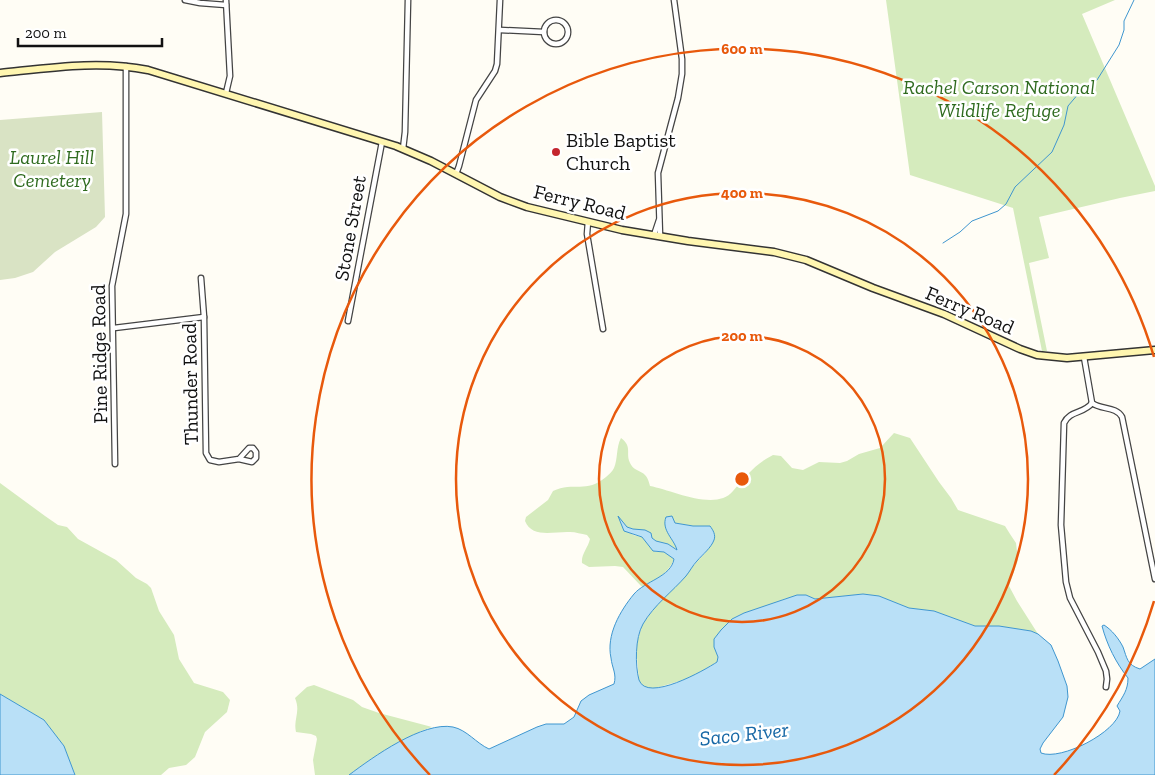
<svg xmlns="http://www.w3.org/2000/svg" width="1155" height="775" viewBox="0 0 1155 775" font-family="'Zilla Slab',serif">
<rect width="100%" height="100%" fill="#fffdf5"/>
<g fill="#d5ebbd">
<polygon points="886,0 1115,0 1082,14 1155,186 1155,191 1120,198 1039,217 1049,258 1029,263 1047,351 1042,351 1013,208 910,175"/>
<path d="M 894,433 L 910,438 L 939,482 L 951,498 L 958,510 L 1005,526 L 1010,534 L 1016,543 L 1018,560 L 1009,586 L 1017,601 L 1038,634 L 1031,631 L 999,626 L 975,626 L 934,611 L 909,608 L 879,596 L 863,594 L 815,599 L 806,595 L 784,599 L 775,603 L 744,613 L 732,619 L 721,630 L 714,647 L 718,657 L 717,662 L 690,678 L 656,688 L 649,688 L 643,686 L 639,681 L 637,657 L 637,643 L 642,625 L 656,606 L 706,552 L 710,526 L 693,526 L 675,523 L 670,537 L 678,550 L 668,544 L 656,541 L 637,530 L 627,527 L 619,516 L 633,535 L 642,537 L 656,552 L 664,552 L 674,558 C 671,572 654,581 642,587 L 623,567 L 615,566 L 589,567 L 582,563 C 581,554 588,548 590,539 L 587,535 C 581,534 576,532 570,532 C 555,531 532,539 525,521 L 526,517 L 548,500 L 553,491 C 574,481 586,494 606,477 C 609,474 612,472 614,468 C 618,459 616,447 621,438 C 633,447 625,453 630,463 C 636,475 646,467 650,486 C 672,490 716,512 733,491 C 746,476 755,464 773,455 L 781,456 L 792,468 L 803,470 L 819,462 L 840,463 L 847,461 L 859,454 L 880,448 Z"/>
<polygon points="0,483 45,516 58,525 67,527 78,539 116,560 136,578 147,584 151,588 159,611 174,635 179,659 194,683 223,692 230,700 227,712 205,732 195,757 186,765 169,768 161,775 75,775 64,746 44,720 0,694"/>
<path d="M 314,685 L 353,700 L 362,707 L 379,713 L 432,727 L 421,731 L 368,761 L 349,775 L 315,775 L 313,760 L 317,739 L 316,736 L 311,734 L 296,732 C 293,719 301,712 295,698 L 307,687 Z"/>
</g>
<polygon fill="#d9e3c4" points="102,112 105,217 96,227 55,252 33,272 15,278 0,280 0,120"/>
<g fill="#b9e0f7" stroke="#3f96cf">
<path d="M 618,516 L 627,527 L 633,529 L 645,530 L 651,533 L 652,538 L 656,541 L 668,544 L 677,550 C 674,539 661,530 666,517 L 672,516 L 675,523 L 693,526 L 710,526 C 713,530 716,535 714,540 C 711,548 703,554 697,561 C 693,565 690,571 686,576 C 672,592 654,605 643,624 C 635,638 635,665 639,680 C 647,703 705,670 717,662 L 718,657 L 714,647 L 714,639 L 721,630 L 732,619 L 744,613 L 797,595 L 806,595 L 815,599 L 863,594 L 879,596 L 909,608 L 934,611 L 975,626 L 999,626 L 1031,631 L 1038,634 L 1051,645 L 1058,661 L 1067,686 L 1068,697 L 1063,717 L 1043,743 L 1040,749 L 1041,753 C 1061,761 1117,732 1120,711 L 1117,706 C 1123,696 1128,690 1128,678 C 1116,663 1107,645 1102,626 L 1104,625 C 1112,630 1119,639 1123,647 C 1127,658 1127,665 1140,669 L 1155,659 L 1155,775 L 349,775 C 373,757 423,721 453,727 C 467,730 476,743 489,749 L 537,727 L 546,724 L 564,724 L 574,717 L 581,701 L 589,695 L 614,684 C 617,674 612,668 611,658 C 606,635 620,611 634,594 C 645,581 671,577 674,559 L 664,552 L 653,551 L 642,537 L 624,531 Z"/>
<polygon points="0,694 44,720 64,746 75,775 0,775"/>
</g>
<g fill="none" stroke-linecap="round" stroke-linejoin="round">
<polyline stroke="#3f96cf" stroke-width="1" points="943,243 960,232 972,221 998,211 1006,204 1015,187 1052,152 1064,125 1068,106 1079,93 1097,80 1119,45 1124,30 1124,21 1134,0"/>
<g stroke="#444" stroke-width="7">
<g id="minor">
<polyline points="185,0 200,3 226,5"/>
<circle cx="556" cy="32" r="12"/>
<polyline points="500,30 544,32"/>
<polyline points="226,93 230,76 226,0"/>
<polyline points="403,149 405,132 408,0"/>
<polyline points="456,174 459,166 476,100 495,71 497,64 500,0"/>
<polyline points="588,222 587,234 603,329"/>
<polyline points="654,235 659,220"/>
<polyline points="660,236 658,173 678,98 682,74 682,59 674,0"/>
<polyline points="201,278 204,317 206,453 210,460 219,462 239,459 249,448 253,448 256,452 256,458 252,462 239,459"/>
<polyline points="348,321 382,142"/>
<polyline points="114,328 204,317"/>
<polyline points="1084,357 1092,403"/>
<path d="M 1092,403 C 1084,414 1070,410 1064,423 L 1061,525 L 1066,582 L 1070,598 L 1098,652 L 1106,671 L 1107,679 L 1106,687"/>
<path d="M 1092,403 C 1101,410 1116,406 1122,417 L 1155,579"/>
<polyline points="115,464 112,286 126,214 126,66"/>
</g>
</g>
<g stroke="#333" stroke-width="9">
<path id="secondary" d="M 0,73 C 49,68 99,60 148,70 L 396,146 L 431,161 L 500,197 L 527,207 L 622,230 L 688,241 L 774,252 L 806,260 L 873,288 L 944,314 L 1020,349 L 1037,355 L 1067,358 L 1155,350"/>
</g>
<use href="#minor" stroke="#fff" stroke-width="4.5"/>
<use href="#secondary" stroke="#fff6b0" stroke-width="6"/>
</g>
<g fill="none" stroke="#e8590c" stroke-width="2.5">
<circle cx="742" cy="479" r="143"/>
<circle cx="742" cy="479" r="286"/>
<path d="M1154 601A430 430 0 0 1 1054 775M430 775A430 430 0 1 1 1154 357"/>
</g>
<circle fill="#c4262e" stroke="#fff" stroke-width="2" cx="556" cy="152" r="5"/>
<g text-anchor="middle" stroke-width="5" stroke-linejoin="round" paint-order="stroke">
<g font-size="20" font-style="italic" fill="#2f6b1f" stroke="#fff">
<text x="999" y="94">Rachel Carson National<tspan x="999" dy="23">Wildlife Refuge</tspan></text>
<text x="52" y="164">Laurel Hill<tspan x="52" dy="23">Cemetery</tspan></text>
</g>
<g font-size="20" fill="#111" stroke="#fff" text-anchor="start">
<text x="566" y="147">Bible Baptist<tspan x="566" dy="23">Church</tspan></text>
</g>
<g font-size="20" fill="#111" stroke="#fff">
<text transform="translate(580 202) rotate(14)" y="7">Ferry Road</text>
<text transform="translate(350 228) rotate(-80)" y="7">Stone Street</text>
<text transform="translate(970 310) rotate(23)" y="7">Ferry Road</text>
<text transform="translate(99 354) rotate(-91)" y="7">Pine Ridge Road</text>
<text transform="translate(190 384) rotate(-91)" y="7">Thunder Road</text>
</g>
<g font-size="21" font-style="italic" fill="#1768a6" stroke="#fff">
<text transform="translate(744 734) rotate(-6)" y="7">Saco River</text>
</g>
</g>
<circle cx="742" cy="479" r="8" fill="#e8590c" stroke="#fff" stroke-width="2.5"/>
<g font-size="15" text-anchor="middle" font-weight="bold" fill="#e8590c" stroke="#fff" stroke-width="5" stroke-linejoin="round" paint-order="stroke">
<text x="742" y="54">600 m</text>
<text x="742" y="198">400 m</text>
<text x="742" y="341">200 m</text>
</g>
<path d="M18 38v8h144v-8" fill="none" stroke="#111111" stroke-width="2.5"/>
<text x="25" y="38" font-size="15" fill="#111111" stroke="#ffffff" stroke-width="4" paint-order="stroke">200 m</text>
</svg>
